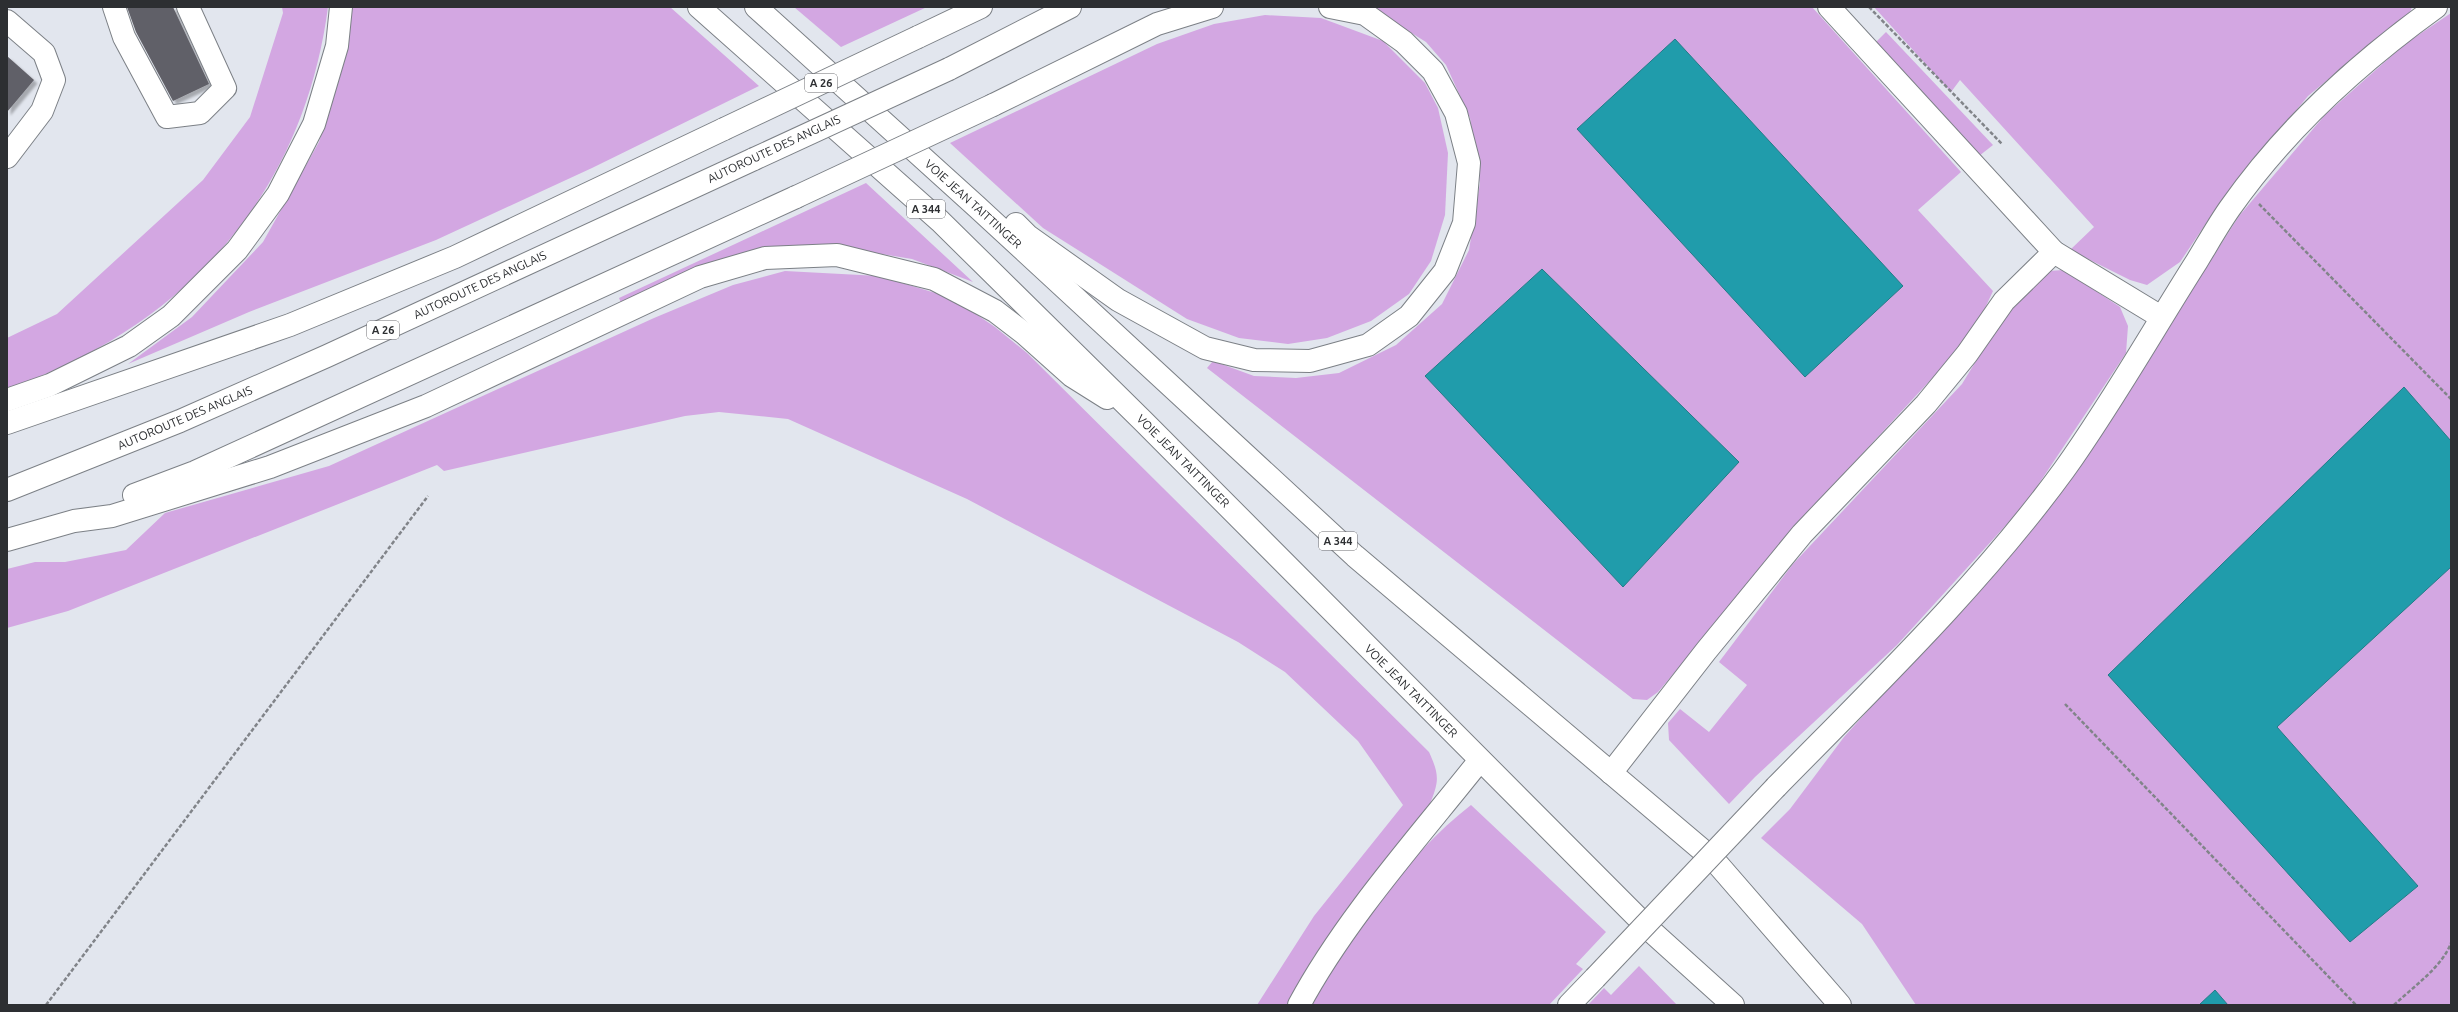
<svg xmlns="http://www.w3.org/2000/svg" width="2458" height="1012" viewBox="0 0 2458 1012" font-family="Ubuntu,sans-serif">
<defs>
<filter id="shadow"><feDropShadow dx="3.5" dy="3.5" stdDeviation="1" flood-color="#0004"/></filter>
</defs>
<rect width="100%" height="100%" fill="#e2e6ee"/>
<g fill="#d3a7e2">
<path d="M 282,7 L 328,7 C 303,196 184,327 7,389 L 7,338 L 57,314 L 203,180 L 250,117 L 283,13 Z"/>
<polygon points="352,7 670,7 759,86 592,168 436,240 249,312 128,364 192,317 263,242 319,142 336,88"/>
<polygon points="794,7 927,7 841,47"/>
<polygon points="1362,7 1812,7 1961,172 1918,210 1993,291 1973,334 1826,493 1658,692 1647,700 1633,699 1207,368 1213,361 1254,376 1296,378 1339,373 1396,345 1442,304 1469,250 1480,183 1470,118 1446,65 1426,42 1384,16"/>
<polygon points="1874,7 2412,7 2410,12 2308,96 2221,201 2180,262 2147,285 2130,280 2070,250 2094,227 1960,80 1951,92"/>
<polygon points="2451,13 2451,1005 1916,1005 1862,924 1761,838 1790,809 1844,737 1968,600 2071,479 2239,216 2325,115 2405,44"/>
<polygon points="1265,15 1321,18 1383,41 1425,83 1438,108 1448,153 1445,215 1431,261 1409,294 1371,321 1327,338 1288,344 1239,338 1187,319 1043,228 950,143 1157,44 1214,24"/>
<polygon points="1886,32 1993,145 1979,156 1875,43"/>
<polygon points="866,183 973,282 912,259 845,248 622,305 619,298"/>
<polygon points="2064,270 2120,307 2128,326 2126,353 2026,503 1897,645 1755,777 1729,804 1669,740 1668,723 1680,709 1709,732 1747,685 1719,662 1793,564 1962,384 2009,307 2048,271"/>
<path d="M 785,271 L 879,276 L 952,298 L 995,327 L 1027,353 L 1429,752 C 1440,776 1439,782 1429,806 L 1314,956 L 1287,1005 L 1257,1005 L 1314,916 L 1403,805 L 1358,741 L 1285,672 L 1238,642 L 967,499 L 788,419 L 719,412 L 685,416 L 444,471 L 437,465 L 68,611 L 7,628 L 7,569 L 35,562 L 65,562 L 126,550 L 165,513 L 329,466 L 654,318 L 733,285 Z"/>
<path d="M 1471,805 L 1606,932 L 1576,964 L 1583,969 L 1549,1005 L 1309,1005 C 1355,933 1403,858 1471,805 Z"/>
<polygon points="1639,966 1677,1005 1588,1005 1604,988 1611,995"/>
</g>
<g fill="#209cab" stroke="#247b87">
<polygon points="1675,39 1903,286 1805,377 1577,129"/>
<polygon points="1542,269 1739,462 1623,587 1425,376"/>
<polygon points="2404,387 2451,441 2451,567 2277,727 2418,886 2350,942 2108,675"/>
<polygon points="2215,990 2228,1005 2199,1005"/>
</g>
<g fill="#616067" filter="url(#shadow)">
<polygon points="127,7 173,7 209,84 173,101 136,32"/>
<polygon points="7,56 34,80 7,112"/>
</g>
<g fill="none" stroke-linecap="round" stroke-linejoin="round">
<g stroke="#7c8086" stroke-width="24">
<g id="minor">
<polyline points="114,7 124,37 167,117 200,113 225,88 188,7"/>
<polyline points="1829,7 2054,252 2161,317"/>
<polyline points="7,21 44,53 54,80 42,111 7,157"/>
<polyline points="1611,773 1706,651 1802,534 1926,404 1967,354 2004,301 2054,252"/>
<path d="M 1776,787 C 1876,685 1980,585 2064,470 C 2112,403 2153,330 2197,261 C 2208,243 2218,225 2230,208 C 2286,128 2357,64 2436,7"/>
<path d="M 1299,1005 C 1345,919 1419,837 1480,760"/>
<polyline points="1569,1005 1595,978"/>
</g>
</g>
<g stroke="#7c8086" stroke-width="24">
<g id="highway">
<polyline points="699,7 940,221 1143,421 1651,931 1733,1005"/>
<polyline points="756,7 976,206 1355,556 1714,860 1840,1005"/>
<polyline points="918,37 981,7"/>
<polyline points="949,69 1070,7"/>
<polyline points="993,105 1157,24 1212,7"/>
<polyline points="1016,224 1028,236 1118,300 1205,348 1254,360 1310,361 1368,345 1409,316 1445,271 1464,223 1469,163 1456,113 1433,71 1404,42 1365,14 1330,7"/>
<polyline points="7,400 50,385 129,346 171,316 237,250 278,194 314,124 337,46 341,7"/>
<polyline points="7,423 290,325 455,257 724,129"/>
<polyline points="7,490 180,421 327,356 754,159"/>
<polyline points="134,495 195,472 796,197"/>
<polyline points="7,540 74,521 112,516 270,467 426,406 700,277 765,258 837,255 934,279 995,311 1025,334 1072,376 1107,398"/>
</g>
</g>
<g stroke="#818489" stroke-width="2.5" stroke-dasharray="4 2" stroke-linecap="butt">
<polyline points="1869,7 2002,144"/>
<polyline points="2259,204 2451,399"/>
<polyline points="2065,704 2356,1005"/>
<polyline points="46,1005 428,496"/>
<path d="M 2394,1005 C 2413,987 2442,967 2451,943"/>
</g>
<use href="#minor" stroke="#fff" stroke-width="22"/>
<use href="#highway" stroke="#fff" stroke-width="22"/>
<g stroke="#7c8086" stroke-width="24" stroke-linecap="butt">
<polyline id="minor-bridge" points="1595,978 1776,787"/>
</g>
<g stroke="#7c8086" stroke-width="24" stroke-linecap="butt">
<g id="highway-bridge">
<polyline points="724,129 918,37"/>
<polyline points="754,159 949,69"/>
<polyline points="796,197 993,105"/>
</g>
</g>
<use href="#minor-bridge" stroke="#fff" stroke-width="22"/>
<use href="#highway-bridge" stroke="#fff" stroke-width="22"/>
</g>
<g text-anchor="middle" stroke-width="4" stroke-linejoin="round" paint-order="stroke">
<g fill="#fff" stroke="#6c6d70" stroke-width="1">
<rect x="805" y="74" width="32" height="18" rx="3"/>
<rect x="907" y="200" width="38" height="18" rx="3"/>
<rect x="367" y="321" width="32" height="18" rx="3"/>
<rect x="1319" y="532" width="38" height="18" rx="3"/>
</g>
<g font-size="11" font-weight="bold" fill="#2d2f32">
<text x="821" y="87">A 26</text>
<text x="926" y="213">A 344</text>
<text x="383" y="334">A 26</text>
<text x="1338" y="545">A 344</text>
</g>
<g font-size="12" fill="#2d2f32" stroke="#fff">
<text transform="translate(774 149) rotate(-25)" y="4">AUTOROUTE DES ANGLAIS</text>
<text transform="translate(973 204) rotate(42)" y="4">VOIE JEAN TAITTINGER</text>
<text transform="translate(480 285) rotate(-25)" y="4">AUTOROUTE DES ANGLAIS</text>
<text transform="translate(185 418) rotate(-23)" y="4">AUTOROUTE DES ANGLAIS</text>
<text transform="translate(1183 461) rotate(45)" y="4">VOIE JEAN TAITTINGER</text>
<text transform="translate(1411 691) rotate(45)" y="4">VOIE JEAN TAITTINGER</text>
</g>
</g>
<rect width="2458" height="1012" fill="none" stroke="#2d2f32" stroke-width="16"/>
</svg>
